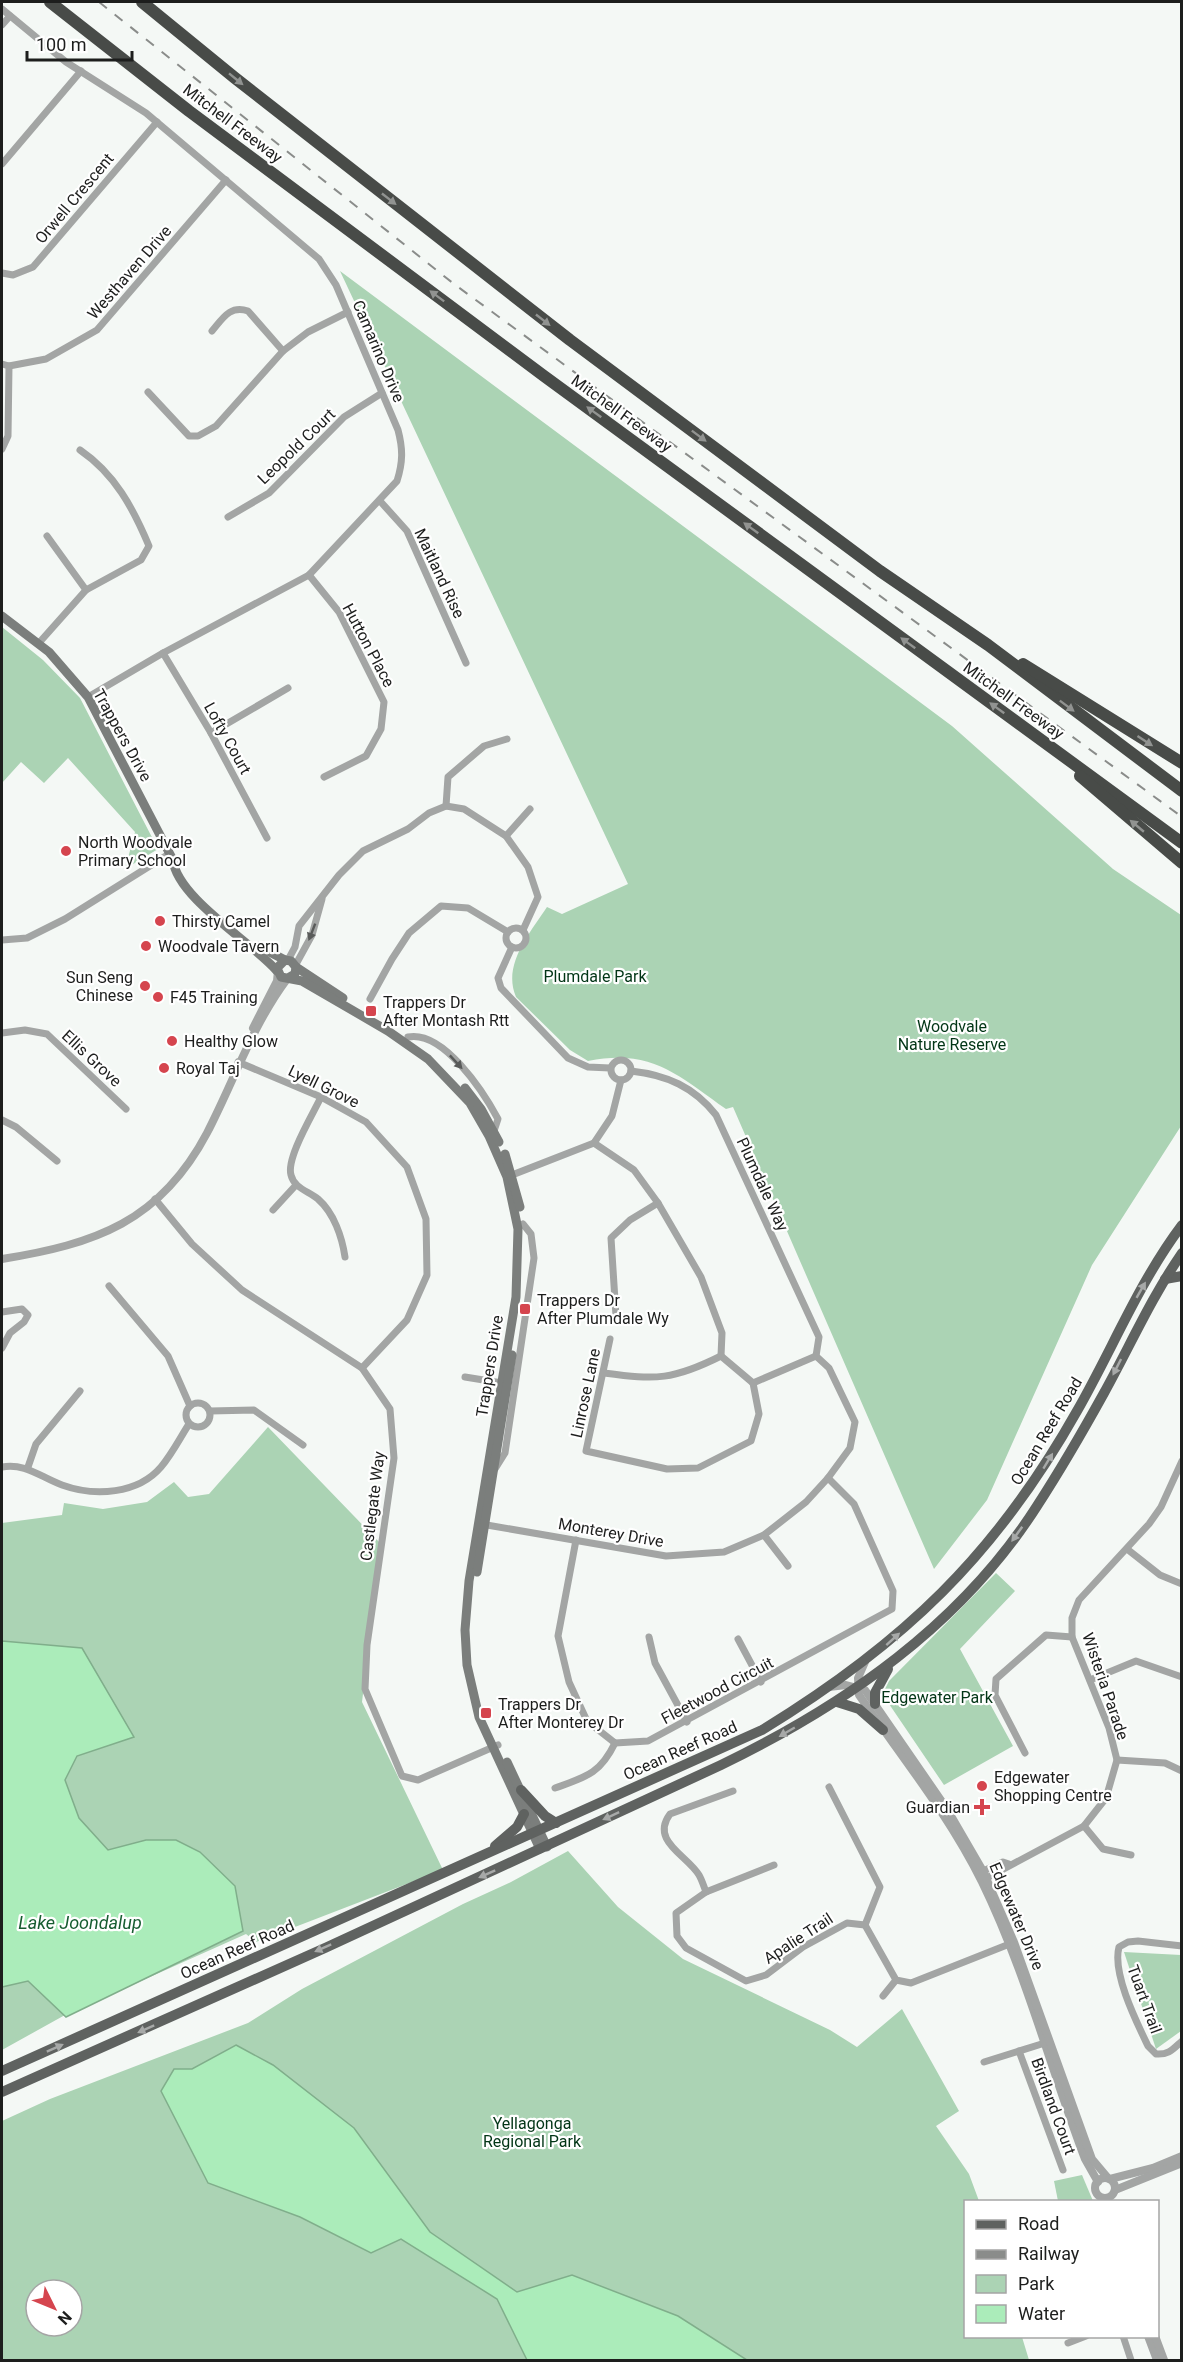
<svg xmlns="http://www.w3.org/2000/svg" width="1183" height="2362" viewBox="0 0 1183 2362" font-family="Roboto,sans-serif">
<rect width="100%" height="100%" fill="#f4f8f5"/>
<g fill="#abd3b4" fill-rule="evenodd">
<path d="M 340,271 L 952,726 L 1113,869 L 1181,915 L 1181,1126 L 1092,1265 L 987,1500 L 934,1569 L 733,1107 L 726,1109 C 678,1075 651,1048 588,1061 L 570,1050 L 516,997 C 502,965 530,933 547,907 L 562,914 L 628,884 Z"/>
<polygon points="2,627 43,660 80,698 158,849 125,869 135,832 68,758 44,783 21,762 2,783"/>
<polygon points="268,1427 381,1544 362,1702 443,1870 256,1942 246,1934 65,2015 2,2050 2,1523 62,1515 64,1503 103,1509 147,1502 174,1482 188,1497 209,1494"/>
<polygon points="996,1573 1015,1591 960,1649 1013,1746 944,1785 885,1698 884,1691 889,1681"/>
<path d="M 568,1851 L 618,1907 L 683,1959 L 830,2030 L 857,2047 L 902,2009 L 959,2111 L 936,2126 L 969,2174 L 979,2201 L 966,2202 L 966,2336 L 1022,2337 L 1029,2360 L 2,2360 L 2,2121 L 50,2099 L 248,2023 L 302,1989 L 463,1904 L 511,1882 ZM 36,2290 L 72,2290 L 72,2326 L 36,2326 Z"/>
<polygon points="1124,1952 1181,1955 1181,2031 1156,2049"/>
<polygon points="1082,2175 1093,2201 1058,2201 1054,2181"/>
</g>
<g fill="#abecba" stroke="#80ae8b" stroke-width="1.5">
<polygon points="2,1641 82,1648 134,1737 77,1756 65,1780 79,1818 108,1850 146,1840 176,1840 200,1852 235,1886 243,1931 66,2017 28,1981 2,1987"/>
<polygon points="236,2045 273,2065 354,2128 430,2232 517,2292 572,2275 678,2316 747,2360 527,2360 497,2299 401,2239 371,2253 300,2217 208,2183 161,2091 174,2069 192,2069"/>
</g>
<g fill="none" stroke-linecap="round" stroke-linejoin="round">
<g stroke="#a3a5a4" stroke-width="7">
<path d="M 2,9 L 66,62 L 146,113 L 319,259 L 336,285 L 398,430 C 403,449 403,462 397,481 L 309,575 L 163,653 L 88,697"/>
<polyline points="2,25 10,16"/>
<polyline points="2,164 81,71"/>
<polyline points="2,273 13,275 33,267 157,122"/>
<path d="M 212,331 C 223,318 230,305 248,311 L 283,351"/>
<polyline points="2,364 9,366 46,359 97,330 226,180"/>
<polyline points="148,392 189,436 198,436 216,426 283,351 308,332 348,312"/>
<polyline points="2,449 8,436 9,366"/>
<polyline points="380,501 407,531 466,663"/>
<polyline points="228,517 269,493 344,417 382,393"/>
<polyline points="47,536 86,590"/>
<polyline points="309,575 339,612 384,702 381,729 366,756 324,777"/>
<path d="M 38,644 L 86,590 L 141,560 L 149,546 C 133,508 115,474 80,450"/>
<polyline points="163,653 211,733 267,838"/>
<polyline points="211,733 288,688"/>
<polyline points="446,806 448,777 484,746 507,739"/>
<polyline points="506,836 530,809"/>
<circle cx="516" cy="938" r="10"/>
<polyline points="2,940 27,938 65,919 169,854"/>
<polyline points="512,947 498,978 501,988 568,1058 588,1067 610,1068"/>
<polyline points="288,960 295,947 299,926 339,875 363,851 408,829 429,813 446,806 464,809 506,836 528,867 538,897 523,930"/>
<polyline points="295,966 312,935 322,899"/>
<polyline points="370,999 392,959 409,933 441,906 468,908 508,932"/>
<polyline points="2,1033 25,1030 47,1034 126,1109"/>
<path d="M 408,1037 C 443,1030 483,1091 498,1119 L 494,1131"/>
<circle cx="621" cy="1070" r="10"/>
<polyline points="238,1062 321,1097 366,1122 407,1167 426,1219 427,1275 407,1320 362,1368"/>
<path d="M 631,1071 C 667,1075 694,1087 716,1115 L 819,1337 L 816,1356"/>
<path d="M 321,1097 C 313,1114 286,1158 291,1175 C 294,1188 308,1191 318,1199 C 334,1213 342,1237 345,1257"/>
<polyline points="2,1120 16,1127 57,1161"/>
<polyline points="594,1143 634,1170 658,1203 701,1277 722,1333 721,1356"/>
<polyline points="507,1177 594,1143 612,1116 621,1080"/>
<polyline points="155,1199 192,1244 242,1290 362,1368 390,1409 394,1458 367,1645 365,1689 402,1776 418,1780 498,1745"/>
<polyline points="273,1210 296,1185"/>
<polyline points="109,1286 168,1356 190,1406"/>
<polyline points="2,1312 22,1309 28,1315 24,1322 10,1333 2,1348"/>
<polyline points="616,1316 611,1238 630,1220 658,1203"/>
<polyline points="610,1339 586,1451 667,1469 698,1468 751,1441 759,1414 753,1383"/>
<path d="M 604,1373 C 657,1380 673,1380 721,1356 L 753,1383"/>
<polyline points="465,1377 502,1383"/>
<circle cx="198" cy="1415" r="12"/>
<polyline points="210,1411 254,1410 303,1445"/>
<path d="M 2,1467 C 26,1463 40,1477 62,1485 C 95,1497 138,1494 161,1467 C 172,1454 180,1438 189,1424"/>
<polyline points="28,1467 36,1444 80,1391"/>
<polyline points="495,1469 505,1453 534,1258 531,1234 523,1224"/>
<polyline points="481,1524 666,1556 724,1552 764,1535 806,1502 828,1478 850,1448 855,1422 829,1368 816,1356 753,1383"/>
<polyline points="764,1535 788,1566"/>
<polyline points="576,1540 558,1636 569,1682 587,1721 615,1743 648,1741 892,1609 893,1591 854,1504 828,1478"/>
<polyline points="1127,1549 1160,1575 1182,1584"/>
<polyline points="649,1637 655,1663 687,1722"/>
<polyline points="738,1639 761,1682"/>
<polyline points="1090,1680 1136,1661 1182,1677"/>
<polyline points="1025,1753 995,1695 996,1679 1046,1635 1072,1637"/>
<polyline points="1117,1760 1165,1763 1182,1771"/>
<polyline points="829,1787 880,1887 865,1925 896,1980 911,1983 1012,1943"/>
<path d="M 555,1788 C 586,1777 600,1774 615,1743"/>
<polyline points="1084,1826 1103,1849 1131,1855"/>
<polyline points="774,1865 706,1892 676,1913 677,1936 686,1948 746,1981 766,1975 803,1947 847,1923 865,1925"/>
<polyline points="979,1873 1003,1862 1009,1864"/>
<polyline points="983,1880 1084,1826 1106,1798 1117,1760 1109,1728 1072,1637 1072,1618 1079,1600 1149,1524 1161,1507 1182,1461"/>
<path d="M 706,1892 C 704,1887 702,1880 699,1875 C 687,1855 650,1841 670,1814 L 733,1791"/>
<path d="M 1182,1946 L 1138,1941 L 1128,1942 L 1119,1947 C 1112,1973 1136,2021 1148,2046 L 1156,2054 C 1169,2055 1173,2049 1182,2041"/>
<polyline points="883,1996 896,1980"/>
<polyline points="1019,2051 1063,2170"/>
<polyline points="984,2062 1048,2042"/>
<polyline points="1123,2336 1131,2360"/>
<polyline points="1068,2343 1086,2336"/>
</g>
<g stroke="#a3a5a4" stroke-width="8">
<polyline points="253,1028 277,981 278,971"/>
<path d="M 2,1259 C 95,1244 160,1222 207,1133 C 234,1081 252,1026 287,979"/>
<path d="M 865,1662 L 858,1678 L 859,1695 C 901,1756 949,1815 982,1882 C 1025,1970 1050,2067 1085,2159 L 1098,2182"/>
<polyline points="829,1687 846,1685 865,1690 947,1809 983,1871 1014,1942 1092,2159 1108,2178"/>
<circle cx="1105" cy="2188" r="10"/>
<polyline points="1110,2179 1153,2168 1182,2156"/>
<polyline points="1115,2190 1182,2163"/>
<polyline points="1148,2336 1157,2360"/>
<polyline points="1155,2336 1164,2360"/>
</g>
<g stroke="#7b7e7c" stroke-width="9">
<path d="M 2,616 L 49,652 L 88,697 L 173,860 C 177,898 253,943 277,971"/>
<polyline points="258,946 285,960"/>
<polyline points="296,967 343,998"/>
<polyline points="288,978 295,974 296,967 291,961 285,960 277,968 281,977 302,981 388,1031 428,1059 470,1103 489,1136 507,1177 518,1229 516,1297 469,1581 465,1630 467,1665 479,1717 540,1849"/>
<polyline points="465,1088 481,1109 499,1142"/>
<polyline points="505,1154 520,1207"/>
<polyline points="477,1572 512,1355"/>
<polyline points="507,1762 547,1847"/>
</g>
<g stroke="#5f6260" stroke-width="10">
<polyline points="1165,1279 1182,1276"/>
<polyline points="837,1702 859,1709 883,1730"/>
<polyline points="875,1704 875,1693 888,1669"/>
<polyline points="521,1790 545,1816 556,1823"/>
<polyline points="495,1846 517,1827 524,1814"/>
<path d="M 2,2071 L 762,1730 C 903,1644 996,1555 1077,1411 C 1112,1350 1139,1282 1182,1225"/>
<path d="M 2,2092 L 325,1948 L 721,1765 C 845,1705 961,1625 1037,1506 C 1061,1469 1083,1431 1104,1393 C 1130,1346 1151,1298 1182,1253"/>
</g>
<g stroke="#484b48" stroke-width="12">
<polyline points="50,2 189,111 544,376 1182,843"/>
<polyline points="142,2 235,78 570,340 880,571 988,645 1182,791"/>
<polyline points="1023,664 1182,763"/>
<polyline points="1080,776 1182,863"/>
</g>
<polyline stroke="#8a8c8a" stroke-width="2" stroke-dasharray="10 10" stroke-linecap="butt" points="99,2 454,284 1182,817"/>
</g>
<defs><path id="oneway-solid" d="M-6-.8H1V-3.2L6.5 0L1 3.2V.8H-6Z" transform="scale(1.5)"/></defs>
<g fill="#919391">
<use href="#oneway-solid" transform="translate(236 79) rotate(39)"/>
<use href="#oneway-solid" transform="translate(389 199) rotate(38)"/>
<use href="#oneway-solid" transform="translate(437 296) rotate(-143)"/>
<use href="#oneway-solid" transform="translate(543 320) rotate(38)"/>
<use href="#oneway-solid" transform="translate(594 412) rotate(-144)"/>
<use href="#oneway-solid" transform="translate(699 436) rotate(37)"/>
<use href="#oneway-solid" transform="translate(751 528) rotate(-144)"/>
<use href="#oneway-solid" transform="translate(908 643) rotate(-144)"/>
<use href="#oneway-solid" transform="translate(1067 706) rotate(37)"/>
<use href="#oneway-solid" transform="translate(997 708) rotate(-144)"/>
<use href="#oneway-solid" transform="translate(1145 741) rotate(33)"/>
<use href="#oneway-solid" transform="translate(1137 826) rotate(-140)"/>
</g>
<g fill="#595b5a">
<use href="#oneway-solid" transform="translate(312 932) rotate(111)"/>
<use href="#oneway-solid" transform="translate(456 1062) rotate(47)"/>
</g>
<g fill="#a7a9a8">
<use href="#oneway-solid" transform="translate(1141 1290) rotate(-60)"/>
<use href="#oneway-solid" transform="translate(1117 1367) rotate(117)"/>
<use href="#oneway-solid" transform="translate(1048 1461) rotate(-59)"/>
<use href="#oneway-solid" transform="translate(1017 1534) rotate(126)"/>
<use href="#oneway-solid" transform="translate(893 1639) rotate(-42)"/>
<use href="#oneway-solid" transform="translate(787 1732) rotate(150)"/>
<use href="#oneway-solid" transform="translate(611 1816) rotate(155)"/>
<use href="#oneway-solid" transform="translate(487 1874) rotate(156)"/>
<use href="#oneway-solid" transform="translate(323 1948) rotate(156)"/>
<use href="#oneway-solid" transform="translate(146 2029) rotate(156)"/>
<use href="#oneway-solid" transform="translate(55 2048) rotate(-24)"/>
</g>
<g fill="#d5454e" stroke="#fff" stroke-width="2">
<circle cx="66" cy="851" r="6"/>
<circle cx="160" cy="921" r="6"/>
<circle cx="146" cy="946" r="6"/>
<circle cx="145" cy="986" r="6"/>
<circle cx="158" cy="997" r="6"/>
<rect x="365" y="1005" width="12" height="12" rx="3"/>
<circle cx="172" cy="1041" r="6"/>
<circle cx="164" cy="1068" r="6"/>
<rect x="519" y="1303" width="12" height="12" rx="3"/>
<rect x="480" y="1707" width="12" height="12" rx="3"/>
<circle cx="982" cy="1786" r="6"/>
<path d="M979 1798h6v6h6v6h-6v6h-6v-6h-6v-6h6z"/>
</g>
<g text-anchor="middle" stroke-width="4.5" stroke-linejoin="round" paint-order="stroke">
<g font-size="16" fill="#1d1e1d" stroke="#fff">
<text transform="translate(233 123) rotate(37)" y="6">Mitchell Freeway</text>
<text transform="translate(74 198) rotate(-50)" y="6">Orwell Crescent</text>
<text transform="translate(129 272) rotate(-49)" y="6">Westhaven Drive</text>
<text transform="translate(379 351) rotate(67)" y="6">Camarino Drive</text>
<text transform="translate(622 413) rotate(36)" y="6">Mitchell Freeway</text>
<text transform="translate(296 446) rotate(-44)" y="6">Leopold Court</text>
<text transform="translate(440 573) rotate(65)" y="6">Maitland Rise</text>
<text transform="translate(369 645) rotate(62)" y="6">Hutton Place</text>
<text transform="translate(1014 700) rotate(36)" y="6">Mitchell Freeway</text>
<text transform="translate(123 735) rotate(61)" y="6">Trappers Drive</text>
<text transform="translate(228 738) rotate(61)" y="6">Lofty Court</text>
<text transform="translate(92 1058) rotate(43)" y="6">Ellis Grove</text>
<text transform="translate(324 1086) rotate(26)" y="6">Lyell Grove</text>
<text transform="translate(763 1184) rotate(65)" y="6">Plumdale Way</text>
<text transform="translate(489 1366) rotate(-81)" y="6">Trappers Drive</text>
<text transform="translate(585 1393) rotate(-78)" y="6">Linrose Lane</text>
<text transform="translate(1046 1431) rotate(-59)" y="6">Ocean Reef Road</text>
<text transform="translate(372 1506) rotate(-83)" y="6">Castlegate Way</text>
<text transform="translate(611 1532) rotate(10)" y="6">Monterey Drive</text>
<text transform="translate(1106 1686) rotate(71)" y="6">Wisteria Parade</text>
<text transform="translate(717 1690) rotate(-28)" y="6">Fleetwood Circuit</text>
<text transform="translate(680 1750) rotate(-24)" y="6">Ocean Reef Road</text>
<text transform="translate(1017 1916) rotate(67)" y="6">Edgewater Drive</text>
<text transform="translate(798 1938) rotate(-33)" y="6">Apalie Trail</text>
<text transform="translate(237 1949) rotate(-24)" y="6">Ocean Reef Road</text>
<text transform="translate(1145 1999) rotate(70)" y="6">Tuart Trail</text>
<text transform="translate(1054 2106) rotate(70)" y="6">Birdland Court</text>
</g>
<g font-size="16" fill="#1d1e1d" stroke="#fff" text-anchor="start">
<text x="78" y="848">North Woodvale<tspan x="78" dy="18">Primary School</tspan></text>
<text x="172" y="927">Thirsty Camel</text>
<text x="158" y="952">Woodvale Tavern</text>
<text x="133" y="983" text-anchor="end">Sun Seng<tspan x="133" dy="18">Chinese</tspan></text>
<text x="170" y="1003">F45 Training</text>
<text x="383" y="1008">Trappers Dr<tspan x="383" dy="18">After Montash Rtt</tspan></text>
<text x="184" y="1047">Healthy Glow</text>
<text x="176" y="1074">Royal Taj</text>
<text x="537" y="1306">Trappers Dr<tspan x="537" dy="18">After Plumdale Wy</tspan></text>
<text x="498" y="1710">Trappers Dr<tspan x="498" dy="18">After Monterey Dr</tspan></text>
<text x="994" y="1783">Edgewater<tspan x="994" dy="18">Shopping Centre</tspan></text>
<text x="970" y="1813" text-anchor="end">Guardian</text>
</g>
<g font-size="16" fill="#023516" stroke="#fff">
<text x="595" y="982">Plumdale Park</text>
<text x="952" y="1032">Woodvale<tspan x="952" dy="18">Nature Reserve</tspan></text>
<text x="937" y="1703">Edgewater Park</text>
<text x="532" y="2129">Yellagonga<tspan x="532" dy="18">Regional Park</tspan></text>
</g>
<g font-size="18" font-style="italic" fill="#175d31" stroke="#fff">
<text x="80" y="1929">Lake Joondalup</text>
</g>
</g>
<rect width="1183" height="2362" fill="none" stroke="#1d1e1d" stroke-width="6"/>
<rect x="964" y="2200" width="195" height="138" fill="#ffffff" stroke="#a5a5a5" stroke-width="1.5"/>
<rect x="976" y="2220" width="30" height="9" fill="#5f6260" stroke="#a5a5a5" stroke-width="1.5"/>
<text x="1018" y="2230" font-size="18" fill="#1d1e1d">Road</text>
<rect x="976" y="2250" width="30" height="9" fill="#8a8c8a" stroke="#a5a5a5" stroke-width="1.5"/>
<text x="1018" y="2260" font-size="18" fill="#1d1e1d">Railway</text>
<rect x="976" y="2275" width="30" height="18" fill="#abd3b4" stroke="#a5a5a5" stroke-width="1.5"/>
<text x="1018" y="2290" font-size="18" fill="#1d1e1d">Park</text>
<rect x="976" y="2305" width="30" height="18" fill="#abecba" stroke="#a5a5a5" stroke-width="1.5"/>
<text x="1018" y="2320" font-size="18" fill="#1d1e1d">Water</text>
<g transform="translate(54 2308) rotate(133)"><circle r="28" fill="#ffffff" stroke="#a5a5a5" stroke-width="1.5"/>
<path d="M0-4.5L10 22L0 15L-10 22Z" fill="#d5454e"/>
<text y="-9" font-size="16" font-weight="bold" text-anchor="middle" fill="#1d1e1d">N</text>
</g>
<path d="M27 51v9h105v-9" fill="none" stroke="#1d1e1d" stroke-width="3"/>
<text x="36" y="51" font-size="18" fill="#1d1e1d" stroke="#ffffff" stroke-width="4.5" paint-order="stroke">100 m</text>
</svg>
